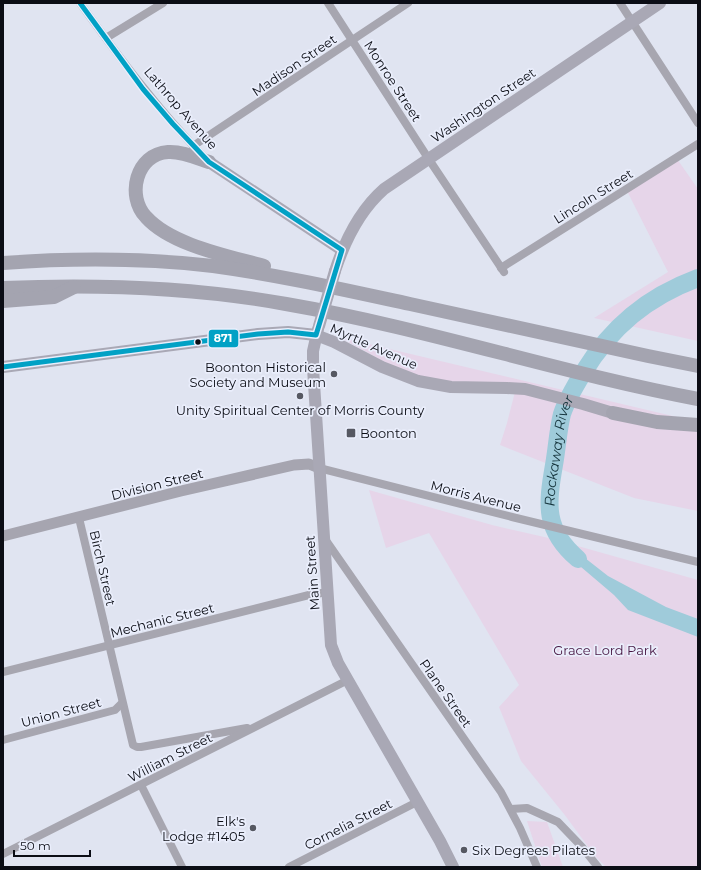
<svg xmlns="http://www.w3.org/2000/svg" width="701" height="870" viewBox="0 0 701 870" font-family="Montserrat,sans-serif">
<rect width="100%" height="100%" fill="#e0e4f1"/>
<g fill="#e6d5e9">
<polygon points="675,156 698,189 698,341 594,318 668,272 625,187"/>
<polygon points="339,337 698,422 698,511 634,498 500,445 507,423 516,388 414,378"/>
<polygon points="369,490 492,525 553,539 698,580 698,867 606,867 595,856 564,814 521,761 499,707 519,685 429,533 386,548"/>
<polygon points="527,821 547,822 563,867 542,867"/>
</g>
<polygon fill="#9fcbda" points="553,539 575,545 585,558 608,576 666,607 698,619 698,637 628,610 614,595 574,561"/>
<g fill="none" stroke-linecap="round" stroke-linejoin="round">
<path stroke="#9fcbda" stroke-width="18" id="s1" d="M 578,559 C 544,530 547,505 554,465 C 557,448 558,430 562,414 C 567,399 575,386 583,373 C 611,327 647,297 698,278"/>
<g stroke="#a7a6b0" stroke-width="8">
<path d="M 80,3 C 119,57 159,111 206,159"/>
<polyline points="328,3 428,158 504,272"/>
<polyline points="620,3 698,123"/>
<polyline points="106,38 163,3"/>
<polyline points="193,146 408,3"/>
<polyline points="501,268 698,144"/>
<polyline points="319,468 512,517 698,562"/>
<polyline points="79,518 133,745 137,747 141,747 247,728"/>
<polyline points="325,539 501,792 520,828 537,867"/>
<polyline points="3,672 309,595 328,592"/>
<polyline points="3,740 115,710 122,703"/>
<polyline points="141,785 182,867"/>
<polyline points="511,809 527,808 558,822 582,847 598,867"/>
<polyline points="3,854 348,680"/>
<polyline points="289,867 417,802"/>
</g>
<polyline stroke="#a6a5b0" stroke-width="11" points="3,536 181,491 294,465 309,464 319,468"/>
<g stroke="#a9a8b5" stroke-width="12">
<polyline points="209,162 342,250"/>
<path d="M 335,271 C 345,240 359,211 384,189 L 660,3"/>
<polyline points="318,329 313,351 313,368 331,645 338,663 440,841 453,867"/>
<polyline points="3,367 258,334 288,332 316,335 334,342 382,367 418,381 451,387 507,388 525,389 583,404 613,413"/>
</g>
<g stroke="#a4a4b0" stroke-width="14">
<path d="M 209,162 C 197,158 181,151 168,152 C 136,154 126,196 146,217 C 171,245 228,256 264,266"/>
<path d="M 3,263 C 73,258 143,258 213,266 C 279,275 345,290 410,304 C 489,321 568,339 648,356 L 698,366"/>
<path d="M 3,288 C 98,284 193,287 286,304 C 425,328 560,373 698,399"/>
<polyline points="3,301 54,297 74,287"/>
<polyline points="613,413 657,422 698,425"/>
</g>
<polyline stroke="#a9a8b5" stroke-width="12" points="319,326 335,271"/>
<g stroke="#eaeefc" stroke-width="8">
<polyline id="bus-1" points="3,367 258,334 288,332 316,335 342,250 209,162 173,124 143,89 80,3"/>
</g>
<use href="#bus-1" stroke="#01a1c5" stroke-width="5"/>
</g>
<circle fill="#0b0d15" stroke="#eaeefc" stroke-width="1.5" cx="198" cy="342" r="3.5"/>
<g fill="#565862" stroke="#eaeefc" stroke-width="1.5">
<circle cx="334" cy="374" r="4"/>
<circle cx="300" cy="396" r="4"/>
<rect x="346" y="428" width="10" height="10" rx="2"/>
<circle cx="253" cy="828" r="4"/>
<circle cx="464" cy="850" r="4"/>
</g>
<g text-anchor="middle" stroke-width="3.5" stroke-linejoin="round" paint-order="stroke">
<g font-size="13" fill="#0b0d15" stroke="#eaeefc">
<text transform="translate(294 65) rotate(-34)" y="5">Madison Street</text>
<text transform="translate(393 81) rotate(57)" y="5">Monroe Street</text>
<text transform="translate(483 105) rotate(-34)" y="5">Washington Street</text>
<text transform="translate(181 108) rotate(49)" y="5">Lathrop Avenue</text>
<text transform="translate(593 196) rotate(-32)" y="5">Lincoln Street</text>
<text transform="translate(374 346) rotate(24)" y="5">Myrtle Avenue</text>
<text transform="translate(157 484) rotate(-14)" y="5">Division Street</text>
<text transform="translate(476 496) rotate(14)" y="5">Morris Avenue</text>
<text transform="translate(103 568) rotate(77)" y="5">Birch Street</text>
<text transform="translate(312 573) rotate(-94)" y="5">Main Street</text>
<text transform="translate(162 620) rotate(-14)" y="5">Mechanic Street</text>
<text transform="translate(446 693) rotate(55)" y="5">Plane Street</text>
<text transform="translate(61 712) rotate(-15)" y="5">Union Street</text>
<text transform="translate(170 757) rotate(-27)" y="5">William Street</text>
<text transform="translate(348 824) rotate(-27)" y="5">Cornelia Street</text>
</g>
<g font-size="13" fill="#0b0d15" stroke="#eaeefc" text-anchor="end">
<text x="326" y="372">Boonton Historical<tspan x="326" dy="15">Society and Museum</tspan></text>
<text x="300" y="415" text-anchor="middle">Unity Spiritual Center of Morris County</text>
<text x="360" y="438" text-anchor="start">Boonton</text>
<text x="245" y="826">Elk's<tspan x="245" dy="15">Lodge #1405</tspan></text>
<text x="472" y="855" text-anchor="start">Six Degrees Pilates</text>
</g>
<g font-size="13" fill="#471642" stroke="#eaeefc">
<text x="605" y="655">Grace Lord Park</text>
</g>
<g font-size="14" font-style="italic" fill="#16353d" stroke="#eaeefc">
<text dy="5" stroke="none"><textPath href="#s1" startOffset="118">Rockaway River</textPath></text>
</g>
</g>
<rect stroke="#eaeefc" stroke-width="1.5" x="208" y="329" width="31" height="19" rx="4" fill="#01a1c5"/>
<g font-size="11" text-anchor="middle" font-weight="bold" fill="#fff">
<text x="223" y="342">871</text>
</g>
<rect width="701" height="870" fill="none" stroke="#0b0d15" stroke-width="8"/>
<path d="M14 850v6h76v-6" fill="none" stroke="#0b0d15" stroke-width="2"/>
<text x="20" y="850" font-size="12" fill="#0b0d15" stroke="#eaeefc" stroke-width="3" paint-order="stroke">50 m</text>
</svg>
